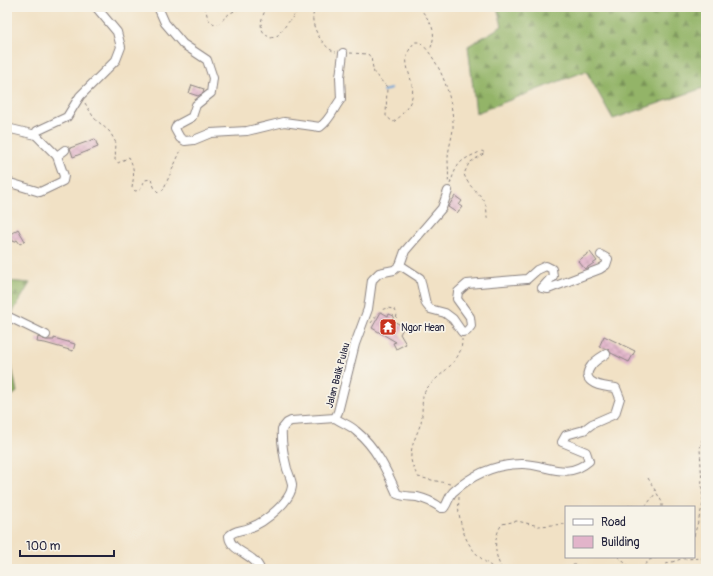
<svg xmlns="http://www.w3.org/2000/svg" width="713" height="576" viewBox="0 0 713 576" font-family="Pangolin,sans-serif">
<defs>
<pattern id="forest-firs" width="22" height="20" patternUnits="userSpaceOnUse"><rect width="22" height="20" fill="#93b468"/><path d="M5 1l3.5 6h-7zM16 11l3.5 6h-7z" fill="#789257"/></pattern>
<pattern id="building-cross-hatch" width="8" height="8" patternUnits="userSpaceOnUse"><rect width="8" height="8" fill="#e2b4ca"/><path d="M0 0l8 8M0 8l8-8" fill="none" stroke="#c29aae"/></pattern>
</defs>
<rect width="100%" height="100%" fill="#f7f3e8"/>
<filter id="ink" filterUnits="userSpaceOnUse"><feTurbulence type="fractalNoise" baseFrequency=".025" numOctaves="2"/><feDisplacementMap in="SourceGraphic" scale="8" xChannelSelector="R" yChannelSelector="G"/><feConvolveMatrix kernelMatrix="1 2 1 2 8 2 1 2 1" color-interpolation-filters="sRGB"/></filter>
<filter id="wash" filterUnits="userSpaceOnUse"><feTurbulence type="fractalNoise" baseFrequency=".012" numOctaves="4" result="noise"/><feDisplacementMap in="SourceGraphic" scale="16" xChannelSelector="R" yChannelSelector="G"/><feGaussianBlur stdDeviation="0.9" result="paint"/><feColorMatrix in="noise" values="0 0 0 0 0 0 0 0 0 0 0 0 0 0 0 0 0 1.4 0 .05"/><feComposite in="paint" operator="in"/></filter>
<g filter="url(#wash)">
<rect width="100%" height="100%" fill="#f1e1c5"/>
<g fill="url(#forest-firs)" stroke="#5a6b52">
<polygon points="497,7 706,7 706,87 613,119 586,71 476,113 468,46 502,26"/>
<polygon points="7,281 30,283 7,322"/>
<polygon points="7,343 17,392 7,400"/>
</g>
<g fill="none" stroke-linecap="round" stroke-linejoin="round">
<polyline stroke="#68a0d7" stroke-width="2" points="383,91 391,89"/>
</g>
<g id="blocks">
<g fill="url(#building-cross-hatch)">
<polygon points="192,85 204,89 203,93 198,96 189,93"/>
<polygon points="95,139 98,147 73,157 70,148"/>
<polygon points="455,196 462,201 459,205 462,207 457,213 448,207"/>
<polygon points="18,229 25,241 20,244 17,240 14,242 9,235"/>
<polygon points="590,252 597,261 585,269 578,261"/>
<polygon points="381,312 388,316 389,314 394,316 392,320 404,327 400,334 406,344 396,349 393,343 396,342 372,328"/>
<polygon points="604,336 635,351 629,362 611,353 608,349 599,347"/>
<polygon points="38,337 46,340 54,340 54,338 75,344 73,351 45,343 37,342"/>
</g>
</g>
</g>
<g filter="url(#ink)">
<use href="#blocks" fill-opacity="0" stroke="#8a8280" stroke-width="1"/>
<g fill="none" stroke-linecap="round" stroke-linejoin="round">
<g stroke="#8a8280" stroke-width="10">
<g id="minor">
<path d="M 158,7 L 165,23 L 183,44 L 207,60 L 213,78 L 211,93 L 196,105 L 192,117 L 177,125 L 175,129 L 180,138 L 185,141 L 194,140 L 211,133 L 247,131 L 284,122 L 320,127 C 331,119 333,109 341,99 L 340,77 L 343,53"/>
<polyline points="7,128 36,135"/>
<polyline points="57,156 65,150"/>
<polyline points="7,182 40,192 63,181 64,176 57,156 36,135 37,131 67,117 80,96 116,60 121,47 117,32 96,7"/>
<polyline points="400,265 420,278 426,304 430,309 445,313 453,319 462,332 467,331 471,326 470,317 457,299 458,292 467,284 527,279 537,270 546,266 552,269 553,276 542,288 548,289 600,269 606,265 608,259 601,255"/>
<polyline points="7,316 46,335"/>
<path d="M 335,418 C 342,423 350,425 356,431 C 376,447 387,471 397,494 C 404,497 409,496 417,497 C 426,499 433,502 441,508 L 444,508 C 448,503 449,496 453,492 C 473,474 496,464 522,464 C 547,464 566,481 589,461 L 586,452 L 562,442 L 566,435 L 584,430 L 592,424 L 615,414 L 620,398 L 616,388 C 605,387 578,384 591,366 C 594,361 601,357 606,354"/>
<path d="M 260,569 C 255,554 230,552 229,536 C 234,530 242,531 249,528 C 264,523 293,500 292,484 C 291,479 289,474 287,469 C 284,457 281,442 282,429 L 287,423 L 291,421 L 335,418 L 338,412 L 355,344 L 368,309 L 372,280 L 379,273 L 394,270 L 400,265 L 405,251 L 442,208 L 448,191"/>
</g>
</g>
<g stroke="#8a8280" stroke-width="1" stroke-dasharray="3 3" stroke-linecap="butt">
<polyline points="205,7 208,19 214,24 218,24 230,13 244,7"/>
<path d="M 267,7 C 261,18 256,31 271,38 L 277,36 L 301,7"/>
<path d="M 316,7 C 315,10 313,13 313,16 C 311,28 325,50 336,52"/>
<path d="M 419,7 C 431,23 438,30 430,50"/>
<path d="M 350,53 L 368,54 L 371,58 L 374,73 L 387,87 L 386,116 L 393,122 C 399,119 402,114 406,109 C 426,83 392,66 415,42 L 420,42 C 441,62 454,100 453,129 C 452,139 448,149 448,159 C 448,167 449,175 448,184"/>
<path d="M 85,103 L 94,118 L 110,132 L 116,143 L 115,160 L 118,163 L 129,157 C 135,169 134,175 132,188 L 135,191 L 140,190 L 145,180 L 151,179 L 155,189 L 158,192 L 163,190 L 182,148"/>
<path d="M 450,184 C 458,161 459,161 482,151 L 485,153 L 469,163 L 464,174 C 469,190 482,192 486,206 C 487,210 487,215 487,219"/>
<path d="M 371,323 C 378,314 382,304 395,310 L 397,314 L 396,320"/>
<polyline points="648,478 662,502 662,507"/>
<path d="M 450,484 L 418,477 C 414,469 410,462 411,454 C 412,442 418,433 421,422 C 424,410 419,397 428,387 C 441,372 463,361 462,339"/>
<path d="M 459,497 C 459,502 458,507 459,513 C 463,541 473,554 495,569"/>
<polyline points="627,507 632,504 633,507"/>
<polyline points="645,507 655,494"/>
<polyline points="694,536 703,504 700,448 702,440 706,441"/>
<polyline points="618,557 632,569"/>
<path d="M 502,569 C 494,555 493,537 502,524 L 517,521 L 539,526 L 566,524"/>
<polyline points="568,569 573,565 578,565 583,569"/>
<polyline points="641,569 649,560 658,557"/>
<polyline points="663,569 666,564 681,559 706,558"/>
</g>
<use href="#minor" stroke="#fff" stroke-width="8"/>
</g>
</g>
<defs>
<g id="temple-square" transform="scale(0.9)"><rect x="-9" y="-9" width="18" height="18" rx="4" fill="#c8321e" stroke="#f7f3e8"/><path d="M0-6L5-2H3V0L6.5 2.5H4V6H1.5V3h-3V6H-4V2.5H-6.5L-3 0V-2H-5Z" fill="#fff"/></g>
</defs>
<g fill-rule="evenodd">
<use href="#temple-square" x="388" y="327"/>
</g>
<g text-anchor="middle" stroke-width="3.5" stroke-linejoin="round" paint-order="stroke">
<g font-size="10" fill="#22223b" stroke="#f7f3e8" text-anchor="start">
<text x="401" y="331">Ngor Hean</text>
</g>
<g font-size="10" fill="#22223b" stroke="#f7f3e8">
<text transform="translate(337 375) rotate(-75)" y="4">Jalan Balik Pulau</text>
</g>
</g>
<rect width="713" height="576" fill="none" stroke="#f7f3e8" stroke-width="24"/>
<rect x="565" y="506" width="130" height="52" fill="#f7f3e8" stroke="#a29fa3"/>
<rect x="573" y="519" width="20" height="6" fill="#ffffff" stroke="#a29fa3"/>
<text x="601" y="526" font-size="12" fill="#22223b">Road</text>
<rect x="573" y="536" width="20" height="12" fill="#e2b4ca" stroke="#a29fa3"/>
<text x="601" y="546" font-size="12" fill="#22223b">Building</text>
<path d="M20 550v6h94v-6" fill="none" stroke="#22223b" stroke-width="2"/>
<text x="26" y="550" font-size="12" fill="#22223b" stroke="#f7f3e8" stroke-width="3" paint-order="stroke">100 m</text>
</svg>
